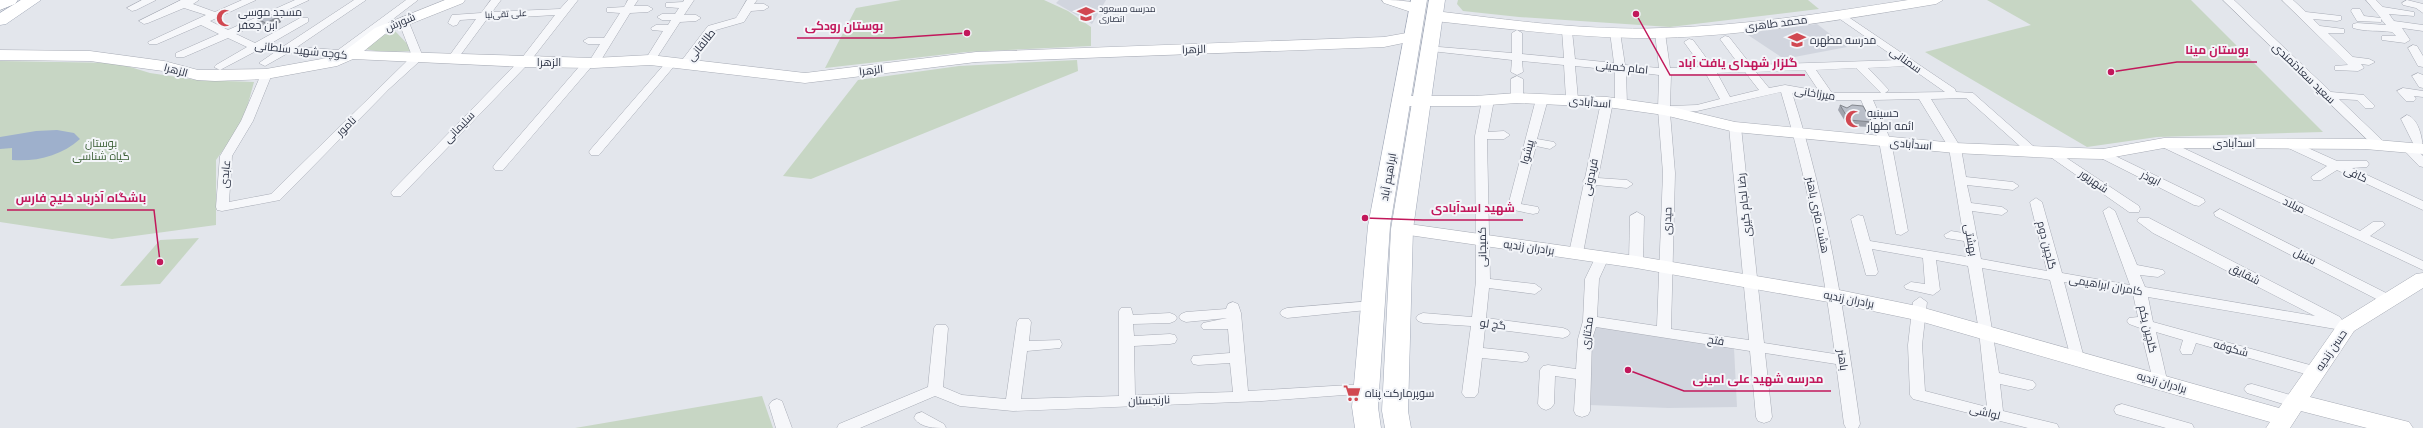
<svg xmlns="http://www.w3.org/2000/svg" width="2423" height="428" viewBox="0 0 2423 428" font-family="'Golos Text',Cairo,sans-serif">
<rect width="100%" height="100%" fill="#e3e6ec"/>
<g fill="#d1d5de">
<polygon points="1059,0 1106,0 1092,24 1056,3"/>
<polygon points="1817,24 1847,47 1784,59 1745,33"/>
<polygon points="1592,323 1734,348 1737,407 1668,408 1589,405"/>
</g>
<g fill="#c7d6c4">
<polygon points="901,0 1044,0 1068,11 1091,27 1091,46 966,52 825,68 856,8"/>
<polygon points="1458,0 1808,0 1819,9 1670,27 1519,17 1463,11 1457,4"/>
<polygon points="1987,0 2191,0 2323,132 2157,137 2087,147 1925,52 2031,25"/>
<polygon points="395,31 414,51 381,52 360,48 374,39"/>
<polygon points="1077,60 1078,71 811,179 783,176 858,80 959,66"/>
<polygon points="0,61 117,63 150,73 197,80 254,82 243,122 216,160 216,225 112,239 0,222"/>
<polygon points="199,238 160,284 120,286 160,240"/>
<polygon points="762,396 773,428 575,428"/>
</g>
<path fill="#9eb0cc" d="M 57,130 L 74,133 L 80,139 C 61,156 36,162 12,160 L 12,148 L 0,149 L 0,137 L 36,131 Z"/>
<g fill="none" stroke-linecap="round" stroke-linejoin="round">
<g stroke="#a8acb6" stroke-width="1">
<g id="street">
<polygon points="142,0 156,0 136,10 132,11 127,8"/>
<polygon points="181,0 199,0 193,4 215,12 242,0 256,0 210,21 228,30 295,0 309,0 236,34 255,43 300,18 308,18 308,22 268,45 284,46 354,0 366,0 297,47 338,50 406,0 418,0 351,51 361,53 361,57 288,53 265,66 259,63 275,52 258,50 220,70 214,67 216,65 247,47 228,38 184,57 176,57 176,53 219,34 201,25 157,44 149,44 148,42 206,15 184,8 148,23 144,24 139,21"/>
<polygon points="491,0 501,0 492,12 560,9 568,0 578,0 528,64 401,196 393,196 391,193 393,190 521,59 555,15 487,19 456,61 448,61 447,59 476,19 460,20 457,25 453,26 448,23 452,15 481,13"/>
<polygon points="628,0 638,0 634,6 648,6 653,9 648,12 630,13 598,65 592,66 503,170 495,170 493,167 495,164 584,61 590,60 600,44 588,44 583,41 588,38 604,38 620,13 607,12 607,8 624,7"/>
<polygon points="684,0 694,0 684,15 696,15 701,18 696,21 680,22 654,62 646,62 645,60 663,31 652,30 651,28 656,25 668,25 671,20 662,20 657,17 662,14 675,14 679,8 666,7 666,3 683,2"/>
<polygon points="747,0 757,0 754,4 764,4 769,7 764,10 751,11 744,22 716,30 689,66 681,66 679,64 708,26 736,18"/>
<polygon points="2223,0 2234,0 2331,92 2364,95 2375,106 2373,108 2365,108 2357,100 2339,99 2384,142 2386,145 2384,148 2376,148"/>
<polygon points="2282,0 2293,0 2306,12 2341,16 2341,20 2337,21 2313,19 2320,26 2344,29 2344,33 2328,33 2353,57 2369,59 2375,62 2369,65 2361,64 2364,68 2358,71 2335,70 2335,66 2348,65"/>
<path d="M 2366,0 L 2376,0 L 2383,7 L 2414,12 L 2414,16 L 2389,14 L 2394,21 L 2423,25 L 2423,31 L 2402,28 L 2410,40 L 2405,43 L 2382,40 L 2382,36 L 2396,36 L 2392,32 C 2378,30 2367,32 2353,28 L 2353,24 L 2357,23 L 2386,25 L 2381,19 L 2381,22 L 2357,21 L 2351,11 L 2352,9 L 2360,9 L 2364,16 L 2381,18 Z"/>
<polygon points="2407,0 2423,4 2423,13 2416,8 2403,5 2402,3"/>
<path d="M 1841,12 L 1955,89 L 1956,92 L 1973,93 L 2040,152 L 2038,155 L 2030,155 L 1966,98 L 1931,99 L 1961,148 L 1966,177 L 2013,182 L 2019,186 L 2013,190 L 1967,185 L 1971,203 L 2002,207 L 2008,211 L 2002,215 L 1972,211 L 1981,259 L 2047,271 L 2030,202 L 2036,198 L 2042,202 L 2062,273 L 2130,285 L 2103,211 L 2109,207 L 2115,211 L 2137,265 L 2163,270 L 2165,273 L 2158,277 L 2140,275 L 2145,287 L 2315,316 L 2153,233 L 2137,221 L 2139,218 L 2149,218 L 2340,317 L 2342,320 L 2352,323 L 2354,326 L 2352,329 L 2347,331 L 2148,297 L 2153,322 L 2321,368 L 2324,372 L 2321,376 L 2316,377 L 2196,343 L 2192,354 L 2182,354 L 2180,350 L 2183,340 L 2156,332 L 2167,380 L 2164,384 L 2154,384 L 2140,328 L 2129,324 L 2127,321 L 2129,318 L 2138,317 L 2133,294 L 2064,282 L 2084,358 L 2082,362 L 2072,362 L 2050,280 L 1982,268 L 1999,373 L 2033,381 L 2036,385 L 2033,389 L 2028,390 L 2000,384 L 2003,411 L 2057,424 L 2059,428 L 2028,428 L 1913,399 L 1910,395 L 1908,345 L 1913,302 L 1920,297 L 1927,302 L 1922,345 L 1925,391 L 1987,407 L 1979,331 L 1968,266 L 1936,260 L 1940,290 L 1933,295 L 1906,289 L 1904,286 L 1911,282 L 1925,284 L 1923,258 L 1872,249 L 1878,272 L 1876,275 L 1866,275 L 1851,219 L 1858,215 L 1863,216 L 1870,241 L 1967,257 L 1964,241 L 1946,238 L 1944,235 L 1951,231 L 1963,233 L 1949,148 L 1919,99 L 1873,100 L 1891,141 L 1908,231 L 1901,235 L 1896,234 L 1879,141 L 1861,100 L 1837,100 L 1792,93 C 1827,201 1844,312 1860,424 L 1858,428 L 1846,428 L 1844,424 L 1836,364 L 1765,353 L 1772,417 L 1770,421 L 1764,423 L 1758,421 L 1756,417 L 1750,351 L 1596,327 L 1592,339 L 1590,411 L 1588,415 L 1582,417 L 1576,415 L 1574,411 L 1576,379 L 1555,376 L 1554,404 L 1551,408 L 1546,410 L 1541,408 L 1538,404 L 1540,370 L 1543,366 L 1548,365 L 1576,369 L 1578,339 L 1583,321 L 1585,279 L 1597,254 L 1607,254 L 1609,257 L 1599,279 L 1597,317 L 1657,326 L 1663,173 L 1658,110 L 1659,75 L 1626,71 L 1627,105 L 1621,108 L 1615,105 L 1615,70 L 1575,66 L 1578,99 L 1572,102 L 1566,99 L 1564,65 L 1522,61 L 1523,72 L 1517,75 L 1511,72 L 1512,60 L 1431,51 L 1427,50 L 1427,46 L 1512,53 L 1512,33 L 1517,30 L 1522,33 L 1522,54 L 1564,58 L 1562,31 L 1567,28 L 1572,31 L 1575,59 L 1614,63 L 1610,32 L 1615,29 L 1620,32 L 1625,65 L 1659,68 L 1655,33 L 1660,30 L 1665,33 L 1670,68 L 1702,67 L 1684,42 L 1689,39 L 1693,40 L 1713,67 L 1740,66 L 1720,39 L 1725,36 L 1729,37 L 1751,65 L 1899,60 L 1837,17 L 1836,15 ZM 1908,66 L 1945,92 L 1885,93 L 1889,90 L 1887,88 L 1868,68 ZM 1856,68 L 1881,93 L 1832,93 L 1816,70 ZM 1805,70 L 1819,91 L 1785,85 L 1769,88 L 1756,72 ZM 1745,72 L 1759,90 L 1730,97 L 1717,73 ZM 1706,74 L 1720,99 L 1697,105 L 1670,106 L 1671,75 ZM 1781,92 C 1807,178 1823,265 1835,354 L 1764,343 L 1741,127 L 1735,123 L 1729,127 L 1749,340 L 1671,329 L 1675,173 L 1670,113 L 1697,111 Z"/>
<polygon points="403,17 408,20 423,57 422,59 389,89 280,200 222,211 217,210 216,207 220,156 241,121 262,72 270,72 272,74 253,121 232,156 229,202 271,194 412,56 398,20"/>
<polygon points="2413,45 2417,46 2423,56 2423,67 2418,66 2408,48"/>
<polygon points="672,59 678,62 676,64 599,155 591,155 589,152 591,149 668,60"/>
<polygon points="2418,73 2423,75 2423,88 2419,87 2412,76"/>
<polygon points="1517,76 1523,79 1523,98 1517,101 1511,98 1511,79"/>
<polygon points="2403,88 2423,91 2423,97 2414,96 2416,99 2414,101 2406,101 2397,91"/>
<polygon points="1542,96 1548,99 1537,139 1554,142 1556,145 1550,149 1536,146 1521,204 1538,207 1539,210 1538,213 1533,214 1509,209 1508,206 1536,99"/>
<polygon points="1488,97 1494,100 1488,132 1504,131 1510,135 1504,139 1487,139 1490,279 1535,284 1542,289 1535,294 1489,288 1486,318 1563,328 1568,330 1570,333 1568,336 1563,338 1485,328 1483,348 1522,352 1527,353 1529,357 1527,361 1522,362 1482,358 1478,393 1475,397 1465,397 1462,393 1471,326 1423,323 1418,321 1416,318 1418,315 1423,313 1472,317 1476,281 1475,136 1482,100"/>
<polygon points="1607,99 1613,102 1598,178 1627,180 1633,184 1627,188 1596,185 1583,253 1576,257 1569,253 1584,183 1583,181 1585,178 1601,102"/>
<path d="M 2407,115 C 2420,119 2423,142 2423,152 L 2419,152 L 2423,156 L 2423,167 L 2419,166 L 2402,148 L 2408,144 L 2416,149 L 2401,119 Z"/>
<polygon points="2164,139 2360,231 2373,222 2383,222 2385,225 2370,236 2423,261 2423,270 2160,146 2158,143"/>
<polygon points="2288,139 2337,161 2367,161 2369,164 2367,167 2352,168 2423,201 2423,210 2337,170 2321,180 2313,180 2311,177 2327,166 2284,146 2282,143"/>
<polygon points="2053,149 2139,206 2140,209 2139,212 2129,212 2049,156 2047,153"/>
<polygon points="2103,150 2204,199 2205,202 2199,206 2194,205 2099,157 2097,154 2099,151"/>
<polygon points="2220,209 2394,297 2396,300 2394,303 2384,303 2215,216 2214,213"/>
<polygon points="1637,212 1644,216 1643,262 1636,266 1629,262 1630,216"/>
<polygon points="1372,301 1377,303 1379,306 1377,309 1287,318 1282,316 1280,313 1282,310 1287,308"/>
<polygon points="1233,302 1238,304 1241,313 1248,391 1366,384 1371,385 1374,389 1371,393 1262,401 1013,411 960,406 935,396 860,428 837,428 839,424 928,387 934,328 936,325 946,325 948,328 943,387 962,395 1006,399 1017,322 1019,319 1029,319 1031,322 1029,341 1060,340 1062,344 1060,348 1027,351 1021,399 1119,396 1119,311 1121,308 1131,308 1133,315 1170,313 1175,315 1177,318 1175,321 1170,323 1133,324 1134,336 1170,334 1175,335 1177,339 1175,343 1170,344 1134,346 1135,395 1233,392 1230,363 1198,365 1193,364 1191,360 1193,356 1230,353 1228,329 1203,329 1201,326 1203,323 1227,318 1186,322 1181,320 1179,317 1181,314 1186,312 1226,309 1228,304"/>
<polygon points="2252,384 2301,398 2304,402 2301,406 2296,408 2247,393 2244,389 2247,385"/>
<polygon points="777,399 782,401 792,428 776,428 769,405 772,401"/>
<polygon points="2122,404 2192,424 2194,428 2166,428 2116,414 2114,410 2116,406"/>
<path d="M 922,412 L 944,424 L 946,428 C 934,428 921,428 914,418 L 916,414 Z"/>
</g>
</g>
<g stroke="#a8acb6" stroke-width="1">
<g id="secondary">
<polygon points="445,0 465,0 463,3 385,34 364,51 594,58 650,55 805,73 976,52 1384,37 1412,32 1420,37 1418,40 1384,47 976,62 805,83 650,65 594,68 524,67 353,59 337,66 266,79 215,81 197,80 163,71 90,61 0,60 0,50 90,51 164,61 198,70 266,69 338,56 375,28"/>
<path d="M 1382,0 C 1394,0 1417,0 1425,9 L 1417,14 L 1384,3 Z"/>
<path d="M 1908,0 L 1943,0 L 1936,4 C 1845,19 1753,35 1660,38 C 1585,39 1510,29 1435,21 L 1427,16 L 1435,11 C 1510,20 1585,31 1661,28 C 1744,26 1826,13 1908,0 Z"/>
<polygon points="1517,93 1607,97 1664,105 1735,122 1955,143 2103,149 2164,138 2365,139 2423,144 2423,154 2365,149 2164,148 2103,159 2053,158 1955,153 1735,132 1664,115 1607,107 1517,103 1475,106 1401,106 1395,105 1393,101 1395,97 1401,96 1475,96"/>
<polygon points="1402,223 1636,256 1834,289 1917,306 2279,408 2340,321 2416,274 2423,273 2423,288 2354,331 2310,397 2401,420 2409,422 2413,428 2367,428 2301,411 2290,428 2266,428 2270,422 1916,320 1834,303 1636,268 1395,233 1392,229 1395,225"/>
</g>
</g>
<g stroke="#a2a9b8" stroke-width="1">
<g id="primary">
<polygon points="21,0 41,0 6,24 0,25 0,13"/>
<polygon points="1411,0 1427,0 1390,226 1378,407 1381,428 1355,428 1352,407 1368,226"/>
<polygon points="1429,0 1445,0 1413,229 1408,411 1411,428 1385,428 1382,411 1391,229"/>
</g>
</g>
<g stroke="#8a92a3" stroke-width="1">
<polygon id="highway" points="0,0 18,0 15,4 0,10"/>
</g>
<use href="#street" fill="#f6f7fa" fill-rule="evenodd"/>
<use href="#secondary" fill="#fff" fill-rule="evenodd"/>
<use href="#primary" fill="#fff" fill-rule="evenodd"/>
<use href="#highway" fill="#fff" fill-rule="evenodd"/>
</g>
<g fill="#a0a4ad">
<polygon points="278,17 281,22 269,28 259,25 257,19"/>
<polygon points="1840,105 1872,122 1870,127 1848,126 1838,110"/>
</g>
<polygon fill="#82868d" points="278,17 281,22 269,28 266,23"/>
<g fill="#babfc9" stroke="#82868d">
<polygon points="269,14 278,17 266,23 257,19"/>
<polygon points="1840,105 1847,108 1852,105 1863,106 1872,122 1849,120"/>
</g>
<defs>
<g id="school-bare" transform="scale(1.38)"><path d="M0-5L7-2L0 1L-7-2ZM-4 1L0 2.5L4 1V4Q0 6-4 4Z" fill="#d14851" stroke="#f3f5f9" stroke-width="2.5" paint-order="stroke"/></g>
<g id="mosque-bare" transform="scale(1.38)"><path d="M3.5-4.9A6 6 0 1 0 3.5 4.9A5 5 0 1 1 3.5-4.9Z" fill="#d14851" stroke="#f3f5f9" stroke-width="2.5" paint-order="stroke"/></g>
<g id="supermarket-bare" transform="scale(1.38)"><path d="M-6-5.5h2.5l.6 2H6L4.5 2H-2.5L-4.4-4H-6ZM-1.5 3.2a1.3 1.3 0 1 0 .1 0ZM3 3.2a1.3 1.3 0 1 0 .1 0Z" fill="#d14851" stroke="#f3f5f9" stroke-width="2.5" paint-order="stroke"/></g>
</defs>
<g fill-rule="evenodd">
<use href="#school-bare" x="1086" y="14"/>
<use href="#mosque-bare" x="225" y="18"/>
<use href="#school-bare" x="1797" y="40"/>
<use href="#mosque-bare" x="1854" y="119"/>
<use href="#supermarket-bare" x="1352" y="393"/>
</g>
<g text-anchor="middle" stroke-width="4" stroke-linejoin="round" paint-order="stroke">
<g font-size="9" fill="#2b3244" stroke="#f3f5f9" text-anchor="start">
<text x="1099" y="12">مدرسه مسعود<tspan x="1099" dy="10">انصاری</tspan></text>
</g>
<g font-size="9" fill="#2b3244" stroke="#f3f5f9">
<text transform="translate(506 14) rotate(-3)" y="3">علی تقی‌نیا</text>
</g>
<g font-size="11" fill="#2b3244" stroke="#f3f5f9" text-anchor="start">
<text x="238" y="16">مسجد موسی<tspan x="238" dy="13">ابن جعفر</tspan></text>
<text x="1810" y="44">مدرسه مطهره</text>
<text x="1867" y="117">حسینیه<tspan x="1867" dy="13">ائمه اطهار</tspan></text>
<text x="1365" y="397">سوپرمارکت پناه</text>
</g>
<g font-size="11" fill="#2b3244" stroke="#f3f5f9">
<text transform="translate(400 22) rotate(-23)" y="4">شورش</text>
<text transform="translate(1776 23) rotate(-7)" y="4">محمد طاهری</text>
<text transform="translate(701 45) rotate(-51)" y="4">طالقانی</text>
<text transform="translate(1194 49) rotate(-2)" y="4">الزهرا</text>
<text transform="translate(301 50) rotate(6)" y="4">کوچه شهید سلطانی</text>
<text transform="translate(1906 60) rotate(35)" y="4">سمنانی</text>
<text x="549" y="66">الزهرا</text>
<text transform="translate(1622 67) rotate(6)" y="4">امام خمینی</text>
<text transform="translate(176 70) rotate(15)" y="4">الزهرا</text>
<text transform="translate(871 70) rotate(-7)" y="4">الزهرا</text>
<text transform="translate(2304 73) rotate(44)" y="4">سعید سعادتمندی</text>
<text transform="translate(1815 93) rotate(9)" y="4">میرزاخانی</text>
<text transform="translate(1590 102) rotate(5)" y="4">اسدآبادی</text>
<text transform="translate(346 126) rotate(-45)" y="4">نامور</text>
<text transform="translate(459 127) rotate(-46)" y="4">سلیمانی</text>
<text x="2234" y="147">اسدآبادی</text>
<text transform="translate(1911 144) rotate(5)" y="4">اسدآبادی</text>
<text transform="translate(1527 152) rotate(-75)" y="4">پیشوا</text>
<text transform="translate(225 174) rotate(-85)" y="4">عابدی</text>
<text transform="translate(2356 174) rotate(25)" y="4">کافی</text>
<text transform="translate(1388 177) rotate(-80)" y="4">ابراهیم آباد</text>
<text transform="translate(1590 177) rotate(-78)" y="4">فریدونی</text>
<text transform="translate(2151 178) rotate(27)" y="4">ابوذر</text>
<text transform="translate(2094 181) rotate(34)" y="4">شهریور</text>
<text transform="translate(1744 205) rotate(-96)" y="4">رضا لجام گیری</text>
<text transform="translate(2294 205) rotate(25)" y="4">میلاد</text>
<text transform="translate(1818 215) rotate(78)" y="4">هشت متری باهنر</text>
<text transform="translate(1667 221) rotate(-88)" y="4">حیدری</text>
<text transform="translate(1971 240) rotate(80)" y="4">بهشتی</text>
<text transform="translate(2047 245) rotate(76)" y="4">گلچین دوم</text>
<text transform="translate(1482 247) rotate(-91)" y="4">کمیجانی</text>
<text transform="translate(1529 247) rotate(8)" y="4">برادران زندیه</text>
<text transform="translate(2305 256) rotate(27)" y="4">سنبل</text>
<text transform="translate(2245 274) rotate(27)" y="4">شقایق</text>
<text transform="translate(2106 285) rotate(10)" y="4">کامران ابراهیمی</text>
<text transform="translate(1849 299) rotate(11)" y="4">برادران زندیه</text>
<text transform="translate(1493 324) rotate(7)" y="4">گچ لو</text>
<text transform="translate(2148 329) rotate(77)" y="4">گلچین یکم</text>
<text transform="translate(1587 333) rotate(-82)" y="4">مختاری</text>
<text transform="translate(1716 340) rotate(9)" y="4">فتح</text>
<text transform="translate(2231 348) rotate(16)" y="4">شکوفه</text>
<text transform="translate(2331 350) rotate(-56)" y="4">حسن زندیه</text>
<text transform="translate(1843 360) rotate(82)" y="4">باهنر</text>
<text transform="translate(2162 382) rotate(16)" y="4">برادران زندیه</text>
<text transform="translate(1149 400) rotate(-2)" y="4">نارنجستان</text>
<text transform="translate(1985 412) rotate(14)" y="4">لواشی</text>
</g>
<g font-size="11" fill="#3c6037" stroke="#f3f5f9">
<text x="101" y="147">بوستان<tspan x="101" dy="13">گیاه شناسی</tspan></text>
</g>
</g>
<path fill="none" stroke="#c2185b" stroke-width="1.5" d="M967 33L892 38H797M2111 72L2177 62H2257M1636 14L1670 75H1805M160 262L154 210H7M1365 218L1423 220H1523M1628 370L1684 391H1831"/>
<g fill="#c2185b" stroke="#f3f5f9" stroke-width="1.5">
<circle cx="967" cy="33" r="4"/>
<circle cx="2111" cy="72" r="4"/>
<circle cx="1636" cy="14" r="4"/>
<circle cx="160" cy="262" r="4"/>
<circle cx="1365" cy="218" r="4"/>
<circle cx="1628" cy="370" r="4"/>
</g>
<g font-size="12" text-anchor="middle" font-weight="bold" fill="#c2185b" stroke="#f3f5f9" stroke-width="4" stroke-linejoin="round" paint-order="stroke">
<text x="844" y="30">بوستان رودکی</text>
<text x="2217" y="54">بوستان مینا</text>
<text x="1738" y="67">گلزار شهدای یافت آباد</text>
<text x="81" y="202">باشگاه آذرباد خلیج فارس</text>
<text x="1473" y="212">شهید اسدآبادی</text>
<text x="1758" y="383">مدرسه شهید علی امینی</text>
</g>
</svg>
